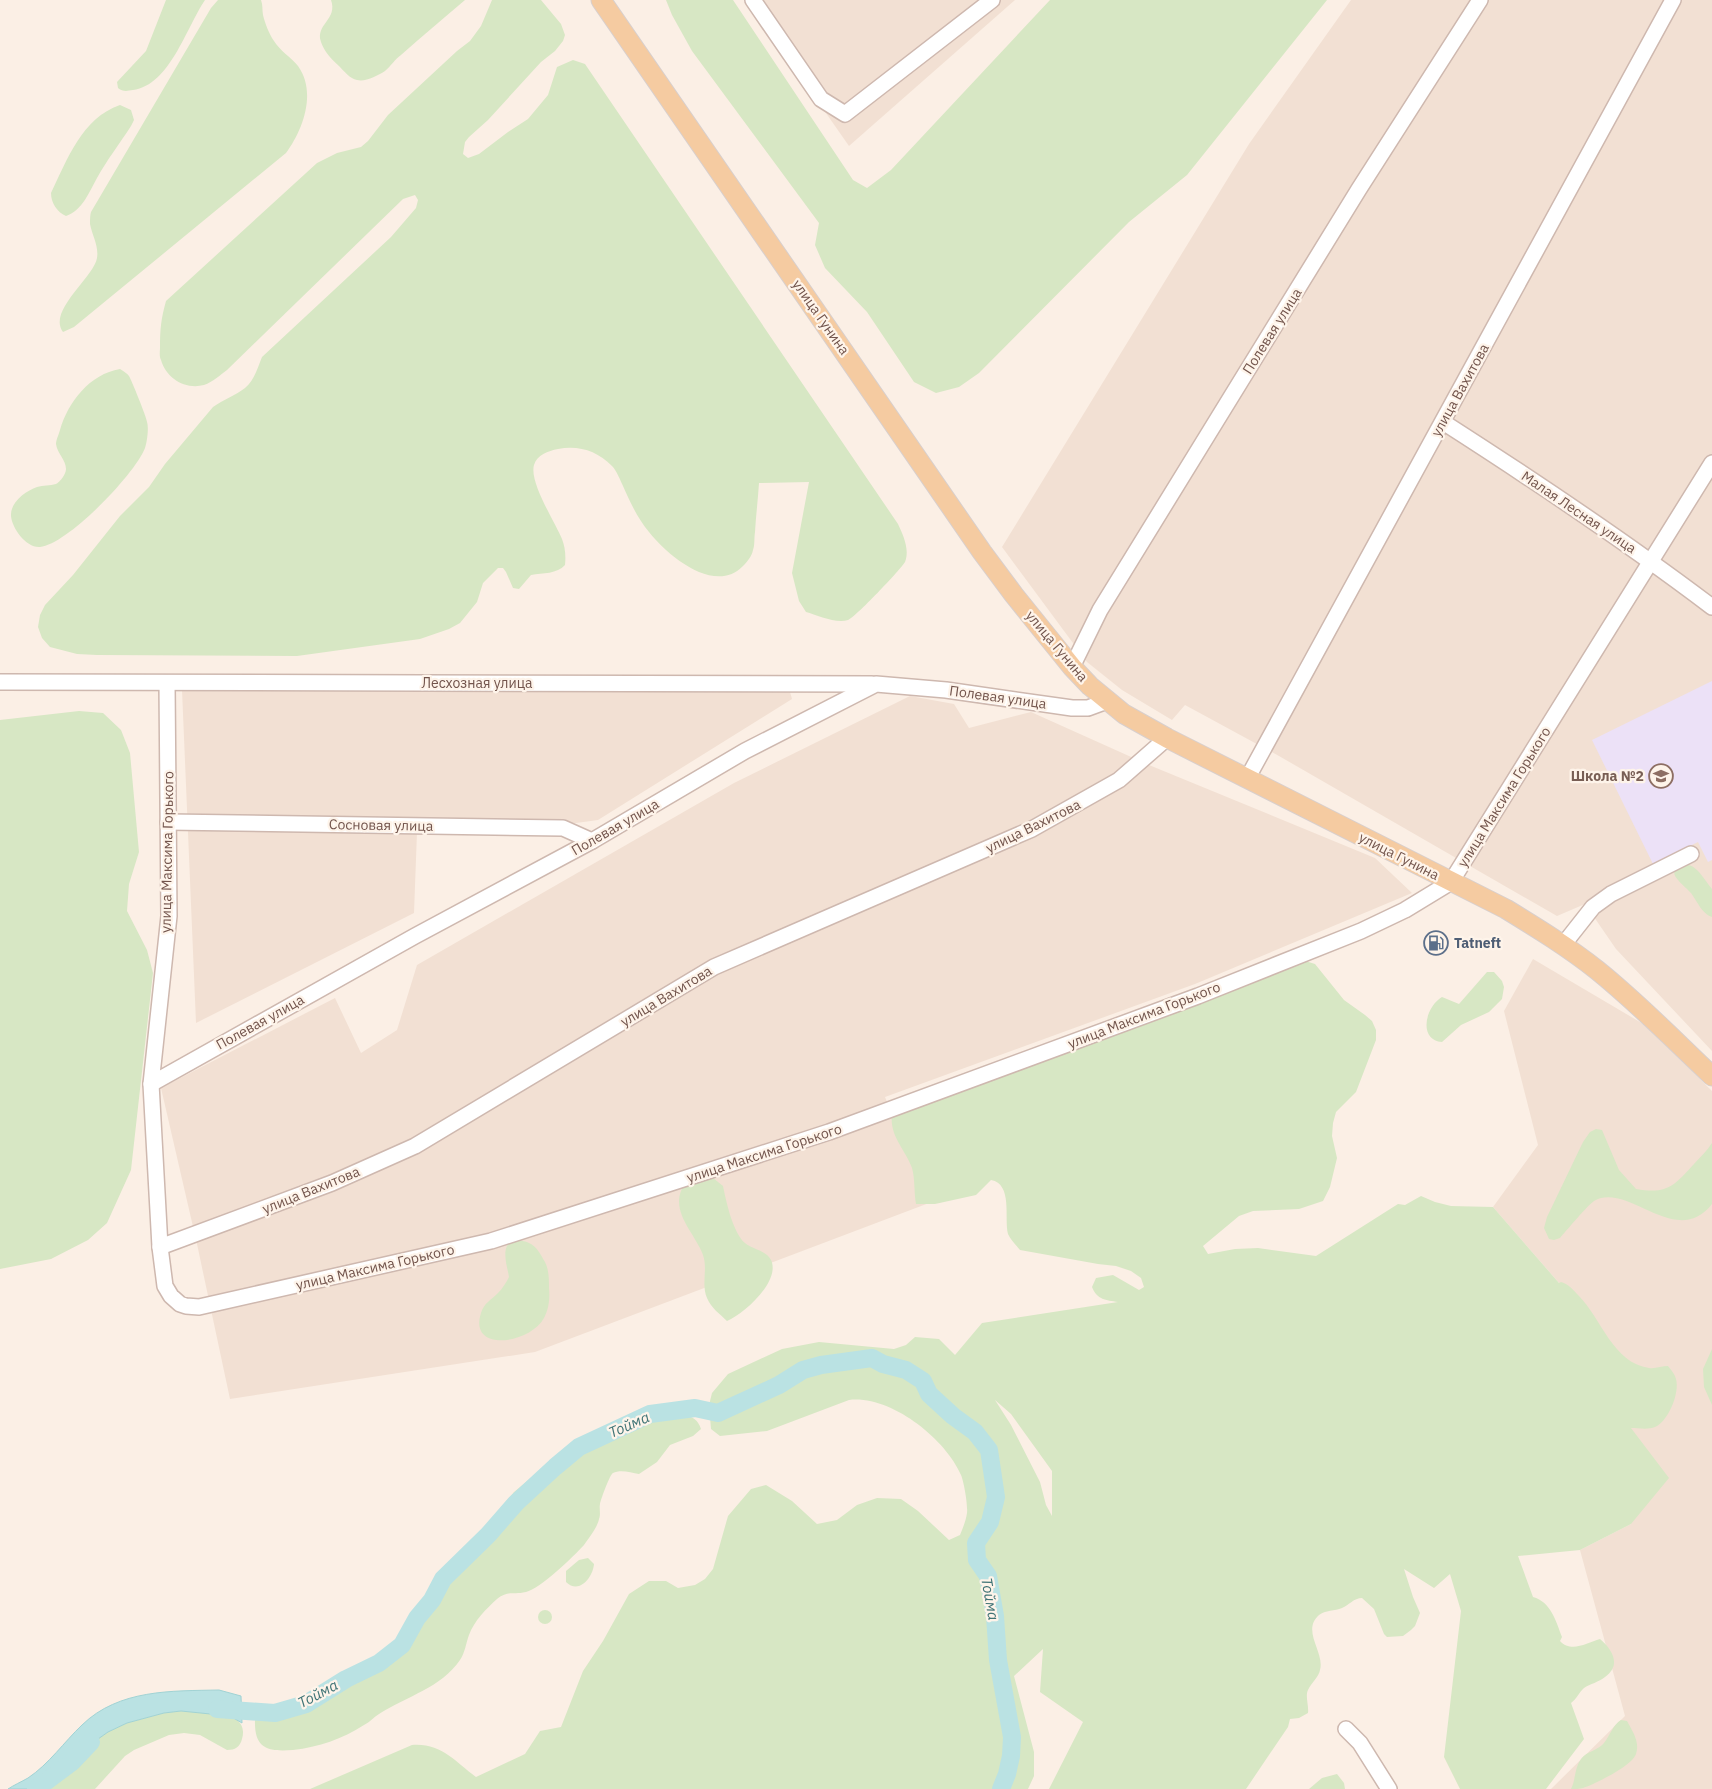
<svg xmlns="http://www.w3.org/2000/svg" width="1712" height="1789" viewBox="0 0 1712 1789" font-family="'IBM Plex Sans',sans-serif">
<rect width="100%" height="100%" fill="#fbefe5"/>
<g fill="#f2e0d3">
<polygon points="747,0 1015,0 849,146"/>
<polygon points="1351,0 1712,0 1712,1051 1616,949 1585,904 1557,916 1279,756 1185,705 1172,720 1122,690 1087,662 1002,547 1249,144"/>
<polygon points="182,690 790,692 792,699 598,820 525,830 417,832 414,913 196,1023"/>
<polygon points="910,696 954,704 969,728 1031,712 1149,765 1375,858 1412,893 1195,984 885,1097 929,1203 535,1352 230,1399 197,1244 161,1088 335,998 361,1053 397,1030 417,965 734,783"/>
<polygon points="1533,959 1645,1025 1712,1091 1712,1789 1551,1789 1625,1716 1580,1550 1631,1524 1622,1416 1566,1291 1493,1207 1538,1145 1504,1011"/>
</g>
<polygon fill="#ece1f7" points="1712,681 1712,860 1708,862 1698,842 1653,864 1592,740"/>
<g fill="#d7e7c4" fill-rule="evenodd">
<path d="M 166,0 L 205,0 C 186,28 170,85 133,90 C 127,91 123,92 118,88 L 117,82 L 146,51 Z"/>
<path d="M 218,0 L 261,0 C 263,5 262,10 263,15 C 265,23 269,34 274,41 C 280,51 291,57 298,66 C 317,92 303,130 286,153 L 74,327 L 63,332 C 47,311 94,277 97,258 C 99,246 92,235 90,224 C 90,220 90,215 91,212 L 211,8 Z"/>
<path d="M 331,0 L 465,0 C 444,18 422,36 401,55 C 395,59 391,66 385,71 C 377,76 366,82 357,80 C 350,79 344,71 339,66 C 331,59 324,51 321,42 C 315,24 338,20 331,0 Z"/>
<path d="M 492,0 L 541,0 L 561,24 L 565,35 L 563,41 L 555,51 L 541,62 L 488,120 L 469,137 L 465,142 L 463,154 L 468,158 L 479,154 L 508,132 L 528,119 L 548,95 L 557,67 L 573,60 L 585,64 L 898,524 C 903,535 910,549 905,562 C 901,569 855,618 848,620 C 836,624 817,615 806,612 L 799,601 L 792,573 L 809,482 L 759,483 C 758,499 756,515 755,532 C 754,538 755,545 753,550 C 752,556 747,562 743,566 C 715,595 668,556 649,532 C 638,519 630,502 623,486 C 620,480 617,471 612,466 C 597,451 579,445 558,449 C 548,451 537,455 534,465 C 529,482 555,522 562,539 C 565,547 566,555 565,565 C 557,574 543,573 531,575 L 519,589 L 513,588 L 506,572 L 503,568 L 498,568 L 483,583 L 477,602 L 460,623 L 449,629 L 420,639 L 297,656 L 97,655 L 77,654 L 50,647 L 42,638 L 38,627 L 40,615 L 45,605 L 73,575 L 120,516 L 149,487 L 165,464 L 213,407 C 223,400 236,395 245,388 C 254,381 258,367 262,357 L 391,237 L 416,208 L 418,200 L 415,195 L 403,199 L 227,370 C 220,375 213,382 204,385 C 185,390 166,378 161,360 C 159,356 160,351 160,348 C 160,329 161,319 166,301 L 317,163 L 337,153 L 361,147 L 368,141 L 388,115 L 457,51 L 470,41 L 481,26 Z"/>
<polygon points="666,0 733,0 853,180 867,188 891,170 1050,0 1327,0 1187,175 1129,222 979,373 959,387 936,393 914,382 867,312 825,268 815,245 819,223 692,51 672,15"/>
<path d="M 120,105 L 131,110 L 134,120 L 131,126 C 120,143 107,160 97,178 C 89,192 83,210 66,216 C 57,212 51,203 51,193 C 67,160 82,118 120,105 Z"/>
<path d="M 120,369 C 123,371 127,373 129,376 C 131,379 147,418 147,422 C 149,428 147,442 145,448 C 135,474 68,544 40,547 C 26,548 12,528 11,516 C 10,502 26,491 37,487 C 43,485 50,486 56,484 C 60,482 66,474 66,469 C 66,460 57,453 56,444 C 56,440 59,434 60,430 C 68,402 90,374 120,369 Z"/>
<polygon points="79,711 103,713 121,730 130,753 139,852 129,884 127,911 147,950 153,973 131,1170 107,1223 88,1240 51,1259 0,1269 0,720"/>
<path d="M 1689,865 C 1699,868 1705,881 1712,889 L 1712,917 C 1702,914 1697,901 1691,893 C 1681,882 1660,869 1689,865 Z"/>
<path d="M 1299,959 L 1315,964 L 1344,1000 L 1365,1015 L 1372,1021 L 1376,1030 L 1376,1040 L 1356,1092 L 1336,1112 L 1333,1123 L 1332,1136 L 1337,1158 L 1330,1187 L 1323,1201 L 1299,1209 L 1253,1211 L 1239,1216 L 1203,1246 L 1208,1254 L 1235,1249 L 1258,1248 L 1316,1256 L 1398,1204 L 1405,1205 L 1421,1196 L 1435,1202 L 1451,1206 L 1493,1207 L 1559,1283 L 1561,1282 C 1569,1284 1573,1290 1579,1296 C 1601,1318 1613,1363 1649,1368 C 1655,1369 1662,1366 1668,1366 C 1671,1370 1675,1374 1676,1379 C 1680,1393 1668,1422 1655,1427 C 1648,1430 1638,1428 1631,1428 L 1669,1478 L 1631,1524 L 1580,1550 L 1518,1556 L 1533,1597 C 1551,1602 1556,1621 1562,1637 L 1560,1641 C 1571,1653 1587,1643 1600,1639 C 1612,1649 1622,1665 1605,1677 C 1599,1682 1590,1684 1584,1688 C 1579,1692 1577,1699 1571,1703 L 1584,1739 L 1546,1789 L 1460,1789 L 1444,1757 L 1461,1611 L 1450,1574 L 1434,1588 L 1404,1569 L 1413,1597 L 1420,1613 L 1415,1626 L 1411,1630 L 1403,1636 L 1387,1637 L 1384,1634 L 1374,1609 L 1362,1598 C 1354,1598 1349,1605 1342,1608 C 1335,1611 1325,1610 1319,1615 C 1301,1631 1325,1652 1320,1670 C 1319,1677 1311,1683 1308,1690 C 1305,1696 1309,1706 1308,1713 L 1299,1718 L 1290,1719 L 1288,1727 L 1246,1789 L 1049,1789 L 1083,1722 L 1040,1692 L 1043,1649 L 1014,1676 L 1034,1752 L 1034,1776 L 1028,1789 L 310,1789 L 412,1745 C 442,1743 454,1761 476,1777 L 525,1754 L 540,1731 L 561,1727 L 583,1671 L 603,1641 L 629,1594 L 649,1581 L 666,1581 L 678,1588 L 695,1585 L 705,1579 L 713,1569 L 728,1516 L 751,1489 L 766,1485 L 792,1501 L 817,1524 L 837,1520 L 857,1505 L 877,1498 L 901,1499 L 918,1511 L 949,1540 L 960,1535 C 963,1528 966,1520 967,1513 C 968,1505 964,1482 961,1475 C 945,1438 890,1395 849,1400 L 767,1431 L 720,1436 L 711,1429 L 709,1405 L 712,1393 L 728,1374 L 782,1349 L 819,1342 L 894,1349 L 906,1345 L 915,1337 L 939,1339 L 955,1355 L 982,1323 L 1118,1302 C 1106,1300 1097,1300 1092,1287 L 1096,1278 L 1113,1275 L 1139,1290 L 1144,1287 L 1141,1278 L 1131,1271 L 1116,1266 L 1098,1264 L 1020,1250 C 1016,1245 1010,1239 1008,1234 C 1004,1218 1013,1184 991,1180 L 976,1195 L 935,1204 L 916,1204 C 914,1193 915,1178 912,1168 C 905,1149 889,1136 892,1114 ZM 995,1400 L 1011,1414 L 1052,1471 L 1052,1516 L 1046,1505 L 1040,1482 L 1011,1425 Z"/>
<path d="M 1487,972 L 1494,972 L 1502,981 L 1504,987 L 1502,999 L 1489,1012 L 1461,1025 L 1442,1042 C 1418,1040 1425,1007 1442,997 L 1459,1004 Z"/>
<path d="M 1596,1129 L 1602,1130 L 1619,1170 L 1636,1189 C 1667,1194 1673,1187 1694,1164 C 1700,1157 1707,1151 1712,1143 L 1712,1204 C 1676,1250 1628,1181 1594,1201 C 1587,1206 1567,1230 1560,1238 L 1554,1240 L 1549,1239 L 1544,1228 L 1547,1217 L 1583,1142 L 1590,1132 Z"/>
<path d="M 708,1177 L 713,1178 L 723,1186 C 726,1201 733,1233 745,1243 C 752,1249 767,1251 771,1260 C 781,1281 744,1314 727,1321 C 720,1314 711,1308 707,1298 C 701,1284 708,1269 703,1255 C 696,1235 672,1214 681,1191 C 684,1182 700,1180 708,1177 Z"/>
<path d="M 513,1240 C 533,1241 536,1246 545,1262 C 549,1270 549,1279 549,1288 C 550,1298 549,1309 544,1318 C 530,1344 468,1353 481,1313 C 484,1303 491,1300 498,1293 C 502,1289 506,1283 509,1277 C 507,1265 500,1247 513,1240 Z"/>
<polygon points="1712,1349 1712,1405 1704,1387 1703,1369"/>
<path d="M 684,1416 C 693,1416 698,1420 701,1429 L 693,1436 L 670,1445 L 657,1462 L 639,1474 C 631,1473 621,1469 613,1473 C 610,1474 601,1499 600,1504 C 599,1508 601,1514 599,1519 C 598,1526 589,1538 584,1545 C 574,1556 540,1589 526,1592 C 513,1595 509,1590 497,1599 C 486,1609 474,1621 469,1635 C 466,1643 465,1653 460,1660 C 441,1688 407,1696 379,1714 C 374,1717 370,1722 364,1725 C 342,1739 319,1747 293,1750 C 268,1752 254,1749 255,1720 L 259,1716 L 308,1706 L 335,1688 L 369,1660 L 388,1650 L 423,1611 L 443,1579 L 455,1556 L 481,1532 L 514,1492 L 554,1459 L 577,1443 L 594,1436 L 599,1431 L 618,1423 L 657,1420 Z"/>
<path d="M 588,1558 L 594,1564 C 593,1577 579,1595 566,1582 L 566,1571 L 579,1560 Z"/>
<circle cx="545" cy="1617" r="7"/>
<path d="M 180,1711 C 200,1712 251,1708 242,1739 C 240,1747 235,1750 227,1750 L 200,1735 L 184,1733 L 169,1735 L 134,1750 L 125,1756 L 95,1789 L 41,1789 L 91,1744 L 108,1732 L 127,1723 L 164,1713 Z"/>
<path d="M 1621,1720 L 1627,1721 C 1633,1732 1640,1742 1636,1754 C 1632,1766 1595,1784 1583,1788 C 1580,1789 1575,1789 1571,1789 C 1576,1779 1574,1769 1581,1759 C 1587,1751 1599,1750 1604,1743 C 1610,1735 1613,1725 1621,1720 Z"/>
<polygon points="1337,1774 1344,1783 1345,1789 1309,1789 1322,1778"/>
</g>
<path fill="#bae2e3" stroke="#a1d3d4" d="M 219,1690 L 241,1696 L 242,1723 L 230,1716 L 181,1711 L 164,1713 L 127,1723 L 108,1732 L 91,1744 L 41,1789 L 8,1789 C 14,1785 21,1782 28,1778 C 49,1764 64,1742 82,1725 C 119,1689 172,1691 219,1690 Z"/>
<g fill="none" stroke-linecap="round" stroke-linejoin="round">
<g stroke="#bae2e3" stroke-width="18">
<polyline points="217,1709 275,1713 306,1704 346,1679 379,1663 402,1645 417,1618 432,1600 443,1579 488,1535 516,1503 555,1467 579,1447 650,1414 695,1408 718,1413 779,1385 803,1370 821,1365 872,1358 883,1364 906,1370 923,1381 929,1394 953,1416 975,1432 989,1450 996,1497 990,1522 976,1543 977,1560 988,1576 995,1616 998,1660 1012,1737 1011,1756 1007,1774 1001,1789"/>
<polyline points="36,1789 72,1762 91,1742"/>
</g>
<g stroke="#ceb8af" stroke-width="18">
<g id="minor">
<polyline points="753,0 821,99 845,114 992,0"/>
<path d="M 1443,422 C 1535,481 1625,541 1712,607"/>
<polyline points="1072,667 1100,610 1359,189 1480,0"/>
<polyline points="0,682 872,684"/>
<polyline points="167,683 169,916 151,1084 160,1247 165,1286 171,1296 180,1304 186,1306 199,1307 491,1241 829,1132 1198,996 1361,931 1405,910 1451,882 1712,463"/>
<polyline points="1247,779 1673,0"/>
<polyline points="168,822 563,828 592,841"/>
<polyline points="1563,945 1593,907 1611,894 1691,854"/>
<polyline points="151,1084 415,936 592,841 745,751 876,684 946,690 1072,708 1088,708 1107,701"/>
<polyline points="160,1247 332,1183 415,1146 714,967 1032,829 1119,780 1167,738"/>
<polyline points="1346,1729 1360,1743 1389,1789"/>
</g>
</g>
<g stroke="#d8cfcd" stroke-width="21">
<path id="major" d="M 601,0 L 982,552 L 1014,595 L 1072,667 L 1090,686 L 1124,714 L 1167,738 L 1506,909 C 1537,928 1568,947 1597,970 C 1638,1003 1674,1040 1712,1076"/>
</g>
<use href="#minor" stroke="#fff" stroke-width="15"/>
<use href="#major" stroke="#f5cba1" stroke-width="19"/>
</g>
<defs>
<g id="school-ring" transform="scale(1.25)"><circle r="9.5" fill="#fef4ea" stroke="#8d6e63" stroke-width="1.5"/><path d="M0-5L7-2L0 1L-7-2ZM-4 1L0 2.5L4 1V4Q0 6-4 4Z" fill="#8d6e63"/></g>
<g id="fuel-ring" transform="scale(1.25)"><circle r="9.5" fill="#fef4ea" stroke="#5c6f8a" stroke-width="1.5"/><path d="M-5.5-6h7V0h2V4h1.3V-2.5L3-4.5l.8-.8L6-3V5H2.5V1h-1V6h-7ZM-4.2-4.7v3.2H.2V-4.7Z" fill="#5c6f8a"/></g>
</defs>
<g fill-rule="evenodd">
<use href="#school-ring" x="1661" y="776"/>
<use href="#fuel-ring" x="1436" y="943"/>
</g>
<g text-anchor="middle" stroke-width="4.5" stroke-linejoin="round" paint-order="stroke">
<g font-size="14" fill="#72544c" stroke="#fef4ea">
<text transform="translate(821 317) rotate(55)" y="5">улица Гунина</text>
<text transform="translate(1272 331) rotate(-58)" y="5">Полевая улица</text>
<text transform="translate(1460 390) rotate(-61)" y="5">улица Вахитова</text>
<text transform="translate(1579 512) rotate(34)" y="5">Малая Лесная улица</text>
<text transform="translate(1057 646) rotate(50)" y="5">улица Гунина</text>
<text x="477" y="688">Лесхозная улица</text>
<text transform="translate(998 697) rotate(8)" y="5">Полевая улица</text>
<text transform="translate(1504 797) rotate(-58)" y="5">улица Максима Горького</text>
<text transform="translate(381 825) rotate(1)" y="5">Сосновая улица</text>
<text transform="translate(1033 826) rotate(-26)" y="5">улица Вахитова</text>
<text transform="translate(615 827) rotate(-30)" y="5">Полевая улица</text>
<text transform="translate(167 852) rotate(-89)" y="5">улица Максима Горького</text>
<text transform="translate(1399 856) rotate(27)" y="5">улица Гунина</text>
<text transform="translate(666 996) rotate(-31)" y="5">улица Вахитова</text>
<text transform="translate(1144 1015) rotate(-21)" y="5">улица Максима Горького</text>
<text transform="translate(260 1022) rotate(-29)" y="5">Полевая улица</text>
<text transform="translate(764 1153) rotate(-18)" y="5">улица Максима Горького</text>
<text transform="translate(311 1190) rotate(-22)" y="5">улица Вахитова</text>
<text transform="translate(375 1267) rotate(-13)" y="5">улица Максима Горького</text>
</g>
<g font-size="14" font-weight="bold" fill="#785e54" stroke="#fef4ea" text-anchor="end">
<text x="1644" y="781">Школа №2</text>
</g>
<g font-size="14" font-weight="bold" fill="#4e5e75" stroke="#fef4ea" text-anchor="start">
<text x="1454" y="948">Tatneft</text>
</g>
<g font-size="15" font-style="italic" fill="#407476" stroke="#fef4ea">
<text transform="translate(629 1425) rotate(-24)" y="5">Тойма</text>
<text transform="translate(990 1599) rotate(80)" y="5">Тойма</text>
<text transform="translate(318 1694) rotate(-28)" y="5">Тойма</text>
</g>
</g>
</svg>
